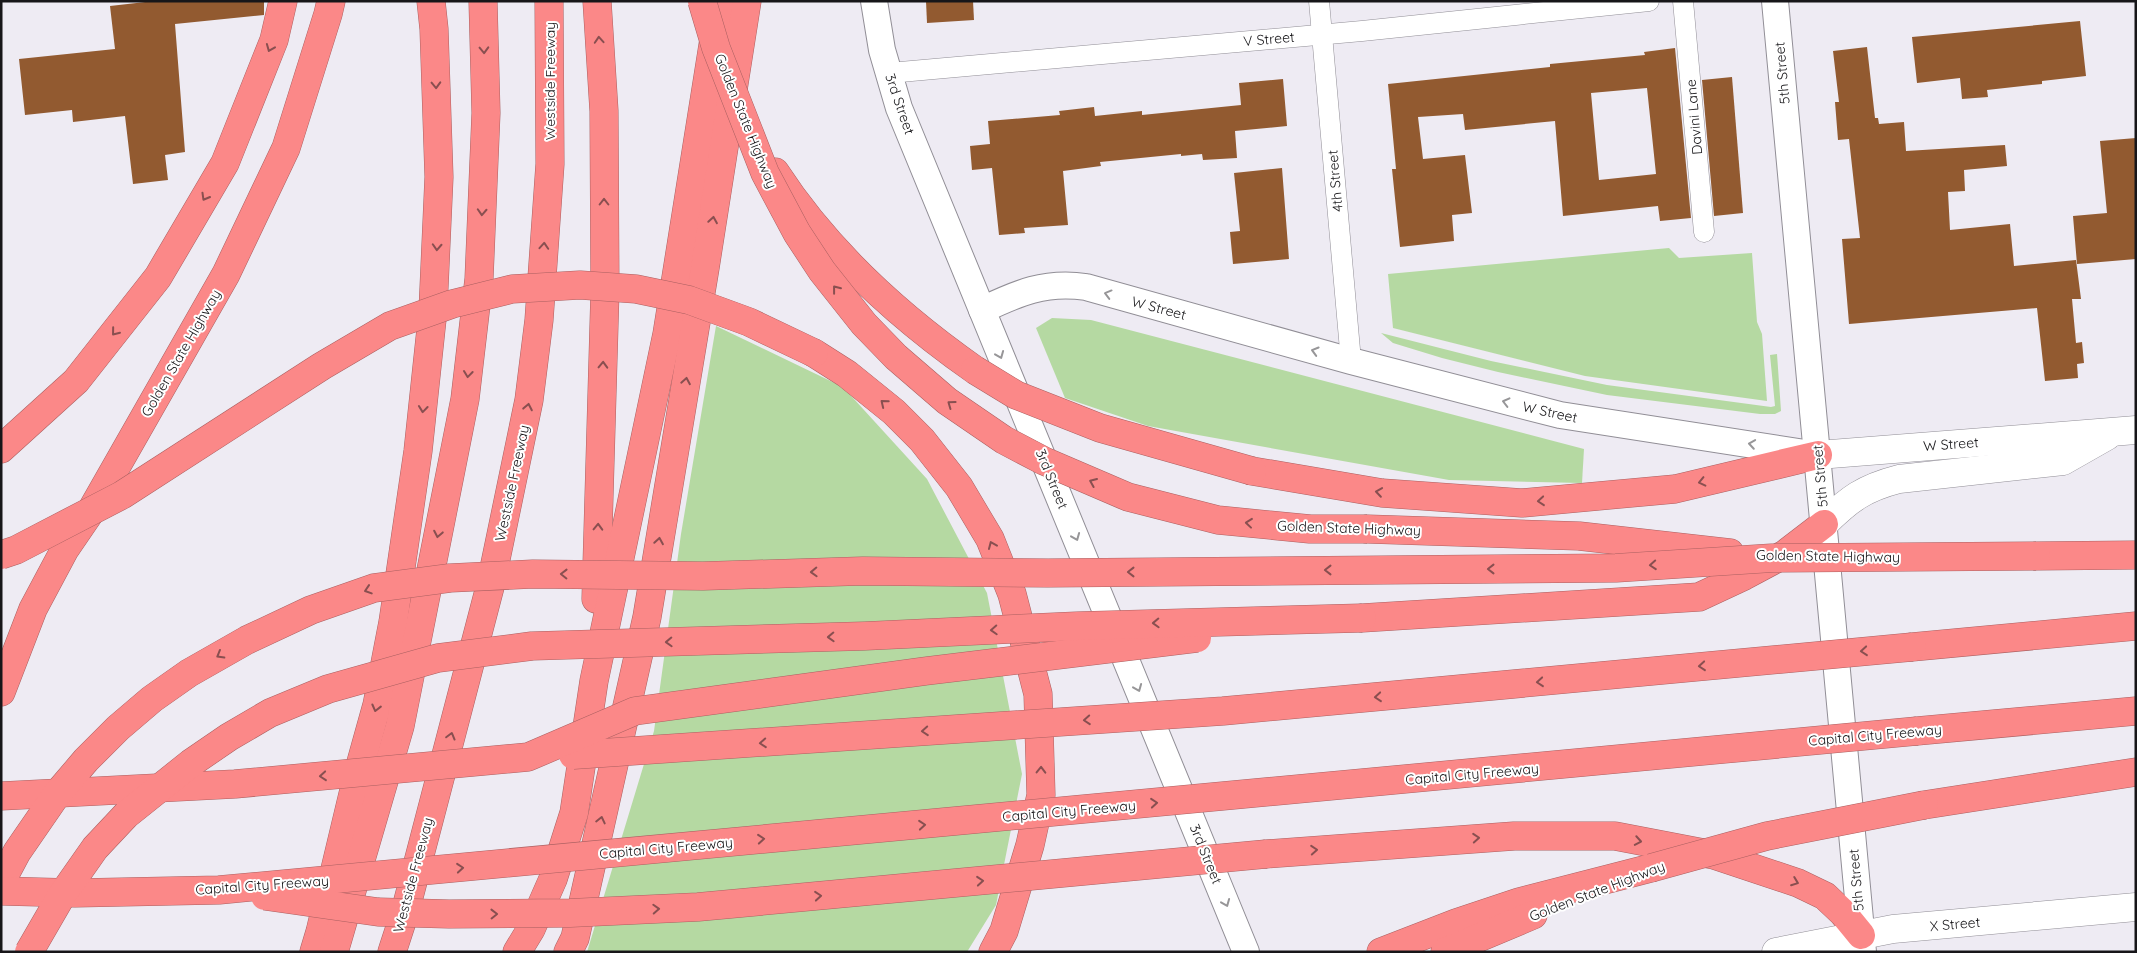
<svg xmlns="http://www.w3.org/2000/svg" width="2137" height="953" viewBox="0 0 2137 953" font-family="Quicksand,sans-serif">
<rect width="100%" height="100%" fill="#eeebf3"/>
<g fill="#b5d9a2">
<polygon points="1669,248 1679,258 1752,253 1757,322 1762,334 1767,401 1585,376 1393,328 1388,274"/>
<polygon points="1052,318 1091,320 1584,449 1582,483 1449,480 1148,426 1065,398 1036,328"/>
<polygon points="716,326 843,387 927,479 987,593 1022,774 996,905 967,952 587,952 654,731 681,534"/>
<polygon points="1381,333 1491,361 1607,385 1771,407 1775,406 1770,355 1777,354 1781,411 1775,414 1760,414 1607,395 1498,372 1442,358 1393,343"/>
</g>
<g fill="#925a30" fill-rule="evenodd">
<polygon points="154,1 264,1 264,15 175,24 185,152 165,155 168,180 133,184 125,116 73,122 72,110 25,115 19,59 115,49 110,6"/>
<polygon points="926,1 973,1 974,20 927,23"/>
<polygon points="2080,21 2086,76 2042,81 2042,84 1987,90 1988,97 1962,99 1960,78 1917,83 1912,37"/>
<polygon points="1867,47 1875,118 1878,118 1879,124 1904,122 1906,151 2005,145 2007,166 1964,170 1965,191 1948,192 1950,230 2010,224 2014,266 2076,260 2081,299 2072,299 2076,343 2082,342 2084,363 2077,364 2078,378 2045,381 2037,308 1849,324 1842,239 1860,238 1849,139 1838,140 1835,102 1839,102 1833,51"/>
<path d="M 1675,48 L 1691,218 L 1660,221 L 1658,206 L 1563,216 L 1555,121 L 1465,130 L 1463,114 L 1418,117 L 1423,159 L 1465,155 L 1472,213 L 1452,215 L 1454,241 L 1400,247 L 1392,169 L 1396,169 L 1388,84 L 1550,67 L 1550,64 L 1645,55 L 1644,52 ZM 1647,88 L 1656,174 L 1599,180 L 1591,93 Z"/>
<polygon points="1732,77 1743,213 1714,216 1702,80"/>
<polygon points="1283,79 1287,126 1235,131 1237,158 1203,160 1202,154 1181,156 1181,154 1100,162 1101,166 1063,171 1068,225 1024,228 1025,233 999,235 992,168 972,170 970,146 990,144 988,121 1060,115 1059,111 1094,107 1095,116 1142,111 1142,115 1241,105 1239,83"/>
<polygon points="2136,138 2136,259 2077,264 2073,216 2107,213 2100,141"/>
<polygon points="1282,168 1289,259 1233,264 1230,232 1240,231 1234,173"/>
</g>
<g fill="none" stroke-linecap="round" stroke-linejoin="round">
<g stroke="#918e96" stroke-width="21">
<g id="minor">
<polyline points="1319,1 1351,361"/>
<polyline points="1683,1 1704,232"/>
<polyline points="889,73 1362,31 1649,1"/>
</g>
</g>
<g stroke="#918e96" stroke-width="28">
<g id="tertiary">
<polyline points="874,1 882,50 899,108 1246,952"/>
<polyline points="1775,1 1863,952"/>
<path d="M 982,310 C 1018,293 1045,281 1086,287 L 1351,361 L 1560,415 L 1818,455"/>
</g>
</g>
<g stroke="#918e96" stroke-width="29">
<g id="secondary">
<polyline points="1818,455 2136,430"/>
<path d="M 1824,524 C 1849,499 1864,488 1899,479 L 2063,461 L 2107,436"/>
<polyline points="1776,952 1893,929 2136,907"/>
</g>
</g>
<g stroke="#ab6061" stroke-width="29">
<g id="motorway">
<path d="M 775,172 C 827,252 898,316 975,370"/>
<polyline points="814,353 847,374 894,412 922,440 959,487 990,539 1012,594 1038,694 1041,795 1030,845 1004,931 993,952"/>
<polyline points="1,449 76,381 158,277 225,163 274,40 283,1"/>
<polyline points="1252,471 1382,493 1522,503 1675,489 1818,455"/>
<polyline points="1367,529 1579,536 1730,553"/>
<polyline points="2036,556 2136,555"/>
<polyline points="596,599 605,291 604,111 597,1"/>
<polyline points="1362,618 1699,597 1744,576 1785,554 1824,524"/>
<polyline points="1912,647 2136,626"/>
<polyline points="1,692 33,609 65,549 91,511 226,274 286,148 328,14 331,1"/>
<polyline points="1917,731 2136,711"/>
<polyline points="1924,805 2136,772"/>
<polyline points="1266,854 1514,836 1615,836 1714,855 1798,883 1825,896 1843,913 1861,935"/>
<polyline points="314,952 320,932 358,773 377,705 393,622 418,451 433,310 439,177 434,29 431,1"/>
<polyline points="334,952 400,726 465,399 479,279 486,113 483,1"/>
<polyline points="392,952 405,912 491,583 529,400 539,320 550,164 549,1"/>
<polyline points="517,952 531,929 553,879 574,813 594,681 667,334 720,1"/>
<polyline points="568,952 575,938 647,617 705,268 747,1"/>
<polyline points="1381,952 1456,923 1519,902 1651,868"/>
<polyline points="1445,952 1533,915"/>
</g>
</g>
<use href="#minor" stroke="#fff" stroke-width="20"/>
<use href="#tertiary" stroke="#fff" stroke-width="26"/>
<use href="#secondary" stroke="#fff" stroke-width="28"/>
<use href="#motorway" stroke="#fb8888" stroke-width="28"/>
<g stroke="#ab6061" stroke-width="29" stroke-linecap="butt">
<g id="motorway-bridge">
<polyline points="702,1 716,48 765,173 797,233 822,271 864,324 896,357 947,401 1004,440 1044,461 1128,497 1218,520 1310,529 1367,529"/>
<polyline points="975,370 1016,395 1100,428 1252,471"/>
<polyline points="1,555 16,550 122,495 322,366 390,326 452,304 512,289 580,285 636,289 689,300 749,322 814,353"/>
<polyline points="573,755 1223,711 1912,647"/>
<polyline points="1,796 235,784 528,757 635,711 926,671 1197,638"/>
<polyline points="1651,868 1767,836 1924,805"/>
<polyline points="1,882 17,852 57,794 86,760 118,728 152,699 189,673 247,640 311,610 374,588 450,578 533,574 703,576 863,571 1048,573 1616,568 1772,558 2036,556"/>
<polyline points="1,891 75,893 219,890 1917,731"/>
<polyline points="265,896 378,912 449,914 570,913 698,907 1266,854"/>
<polyline points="29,952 62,895 95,848 126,815 191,763 229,737 270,713 328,689 438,658 532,646 865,636 1077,626 1362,618"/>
</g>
</g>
<use href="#motorway-bridge" stroke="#fb8888" stroke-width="28"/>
</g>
<defs><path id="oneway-chevron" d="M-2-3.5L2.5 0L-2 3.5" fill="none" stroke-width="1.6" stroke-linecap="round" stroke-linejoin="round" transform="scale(1.25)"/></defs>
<g stroke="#894f50">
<use href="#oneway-chevron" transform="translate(599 40) rotate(-94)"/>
<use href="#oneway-chevron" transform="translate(270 48) rotate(112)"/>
<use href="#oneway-chevron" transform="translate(484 50) rotate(88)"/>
<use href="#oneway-chevron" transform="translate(436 85) rotate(88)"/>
<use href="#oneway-chevron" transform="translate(205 197) rotate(120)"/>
<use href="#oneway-chevron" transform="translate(604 202) rotate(-90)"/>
<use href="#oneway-chevron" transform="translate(482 212) rotate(93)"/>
<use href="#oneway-chevron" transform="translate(713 220) rotate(-81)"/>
<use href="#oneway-chevron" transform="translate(544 246) rotate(-86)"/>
<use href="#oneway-chevron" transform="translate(437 247) rotate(93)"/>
<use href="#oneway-chevron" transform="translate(836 289) rotate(-128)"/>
<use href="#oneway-chevron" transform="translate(115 332) rotate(129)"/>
<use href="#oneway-chevron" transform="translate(603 365) rotate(-88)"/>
<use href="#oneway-chevron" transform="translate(468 374) rotate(97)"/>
<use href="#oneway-chevron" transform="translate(686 381) rotate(-80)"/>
<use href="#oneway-chevron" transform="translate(884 403) rotate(-141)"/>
<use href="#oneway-chevron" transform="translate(951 404) rotate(-144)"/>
<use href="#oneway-chevron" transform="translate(528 407) rotate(-79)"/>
<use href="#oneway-chevron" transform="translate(423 409) rotate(96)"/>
<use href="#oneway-chevron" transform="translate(1093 482) rotate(-157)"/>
<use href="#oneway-chevron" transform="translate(1702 482) rotate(167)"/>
<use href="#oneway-chevron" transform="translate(1379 492) rotate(-172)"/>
<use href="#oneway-chevron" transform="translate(1541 501) rotate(175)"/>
<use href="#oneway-chevron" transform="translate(1249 523) rotate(-174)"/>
<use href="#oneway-chevron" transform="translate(598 527) rotate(-88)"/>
<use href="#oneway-chevron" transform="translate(438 534) rotate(101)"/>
<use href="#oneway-chevron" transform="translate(659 541) rotate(-81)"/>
<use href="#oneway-chevron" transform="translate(992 545) rotate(-113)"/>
<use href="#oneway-chevron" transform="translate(1653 565) rotate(176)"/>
<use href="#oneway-chevron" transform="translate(1491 569) rotate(180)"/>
<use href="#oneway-chevron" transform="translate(1328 570) rotate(180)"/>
<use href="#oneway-chevron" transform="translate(814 572) rotate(178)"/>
<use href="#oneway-chevron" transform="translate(1131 572) rotate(180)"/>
<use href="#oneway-chevron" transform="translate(564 574) rotate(-179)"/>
<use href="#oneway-chevron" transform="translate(368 590) rotate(162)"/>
<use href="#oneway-chevron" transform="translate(1156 623) rotate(178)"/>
<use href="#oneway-chevron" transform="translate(994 630) rotate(177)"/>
<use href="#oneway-chevron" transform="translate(831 637) rotate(178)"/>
<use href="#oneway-chevron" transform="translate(669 642) rotate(178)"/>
<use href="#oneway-chevron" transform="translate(1864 651) rotate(175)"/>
<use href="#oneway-chevron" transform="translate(220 655) rotate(150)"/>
<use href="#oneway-chevron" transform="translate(1702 666) rotate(175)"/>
<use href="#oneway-chevron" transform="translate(1540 682) rotate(175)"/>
<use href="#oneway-chevron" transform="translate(1378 697) rotate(175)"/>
<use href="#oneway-chevron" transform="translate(376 708) rotate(104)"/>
<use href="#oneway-chevron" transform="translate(1087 720) rotate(176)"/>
<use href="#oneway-chevron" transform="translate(925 731) rotate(176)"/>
<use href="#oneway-chevron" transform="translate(451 736) rotate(-75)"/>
<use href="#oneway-chevron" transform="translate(763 743) rotate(176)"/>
<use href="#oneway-chevron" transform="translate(1041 770) rotate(-89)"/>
<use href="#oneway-chevron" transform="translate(323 776) rotate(175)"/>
<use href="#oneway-chevron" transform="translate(1154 803) rotate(-5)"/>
<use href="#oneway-chevron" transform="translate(601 820) rotate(-77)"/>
<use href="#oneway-chevron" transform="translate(922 825) rotate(-5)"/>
<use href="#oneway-chevron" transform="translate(1476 838) rotate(-4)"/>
<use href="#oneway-chevron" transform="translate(761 839) rotate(-5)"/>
<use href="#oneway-chevron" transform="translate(1638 841) rotate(10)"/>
<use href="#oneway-chevron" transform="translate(1314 850) rotate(-4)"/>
<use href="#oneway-chevron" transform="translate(460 868) rotate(-5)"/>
<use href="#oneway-chevron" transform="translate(980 881) rotate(-5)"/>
<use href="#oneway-chevron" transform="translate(1795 882) rotate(21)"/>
<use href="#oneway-chevron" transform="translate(818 896) rotate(-5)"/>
<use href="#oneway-chevron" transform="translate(656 909) rotate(-3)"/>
<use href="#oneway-chevron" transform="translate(494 914) rotate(-1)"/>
</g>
<g stroke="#979698">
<use href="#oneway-chevron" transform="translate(1108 294) rotate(-165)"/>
<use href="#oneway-chevron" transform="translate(1315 351) rotate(-164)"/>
<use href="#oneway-chevron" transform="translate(1000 355) rotate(68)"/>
<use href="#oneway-chevron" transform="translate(1506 402) rotate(-166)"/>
<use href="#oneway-chevron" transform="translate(1752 444) rotate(-171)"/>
<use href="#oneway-chevron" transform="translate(1076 537) rotate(68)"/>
<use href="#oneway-chevron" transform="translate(1138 688) rotate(68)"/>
<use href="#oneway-chevron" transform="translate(1226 903) rotate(68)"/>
</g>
<g text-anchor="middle" stroke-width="4" stroke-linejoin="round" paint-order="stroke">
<g font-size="14" fill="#171619" stroke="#fff">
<text transform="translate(1269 39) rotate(-5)" y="5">V Street</text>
<text transform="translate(1782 73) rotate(-95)" y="5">5th Street</text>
<text transform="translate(550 81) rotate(-90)" y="5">Westside Freeway</text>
<text transform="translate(900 104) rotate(71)" y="5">3rd Street</text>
<text transform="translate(1694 117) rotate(-95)" y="5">Davini Lane</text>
<text transform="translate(746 121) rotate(68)" y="5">Golden State Highway</text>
<text transform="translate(1335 181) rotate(-95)" y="5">4th Street</text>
<text transform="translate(1159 308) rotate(15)" y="5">W Street</text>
<text transform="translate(181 353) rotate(-60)" y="5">Golden State Highway</text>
<text transform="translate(1550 412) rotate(12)" y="5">W Street</text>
<text transform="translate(1951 444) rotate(-4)" y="5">W Street</text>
<text transform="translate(1820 476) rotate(-95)" y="5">5th Street</text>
<text transform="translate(1052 479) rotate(68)" y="5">3rd Street</text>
<text transform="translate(512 483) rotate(-78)" y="5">Westside Freeway</text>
<text transform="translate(1349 528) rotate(2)" y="5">Golden State Highway</text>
<text transform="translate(1828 556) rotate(1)" y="5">Golden State Highway</text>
<text transform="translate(1875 735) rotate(-5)" y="5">Capital City Freeway</text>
<text transform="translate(1472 774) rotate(-5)" y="5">Capital City Freeway</text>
<text transform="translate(1069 811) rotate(-5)" y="5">Capital City Freeway</text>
<text transform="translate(666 848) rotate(-5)" y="5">Capital City Freeway</text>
<text transform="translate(1206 854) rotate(68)" y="5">3rd Street</text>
<text transform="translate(413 875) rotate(-75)" y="5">Westside Freeway</text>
<text transform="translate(1856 880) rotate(-95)" y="5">5th Street</text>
<text transform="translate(262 885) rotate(-4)" y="5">Capital City Freeway</text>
<text transform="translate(1597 891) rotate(-21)" y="5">Golden State Highway</text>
<text transform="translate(1955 924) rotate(-5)" y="5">X Street</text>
</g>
</g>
<rect width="2137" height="953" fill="none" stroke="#171619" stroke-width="5"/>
</svg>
